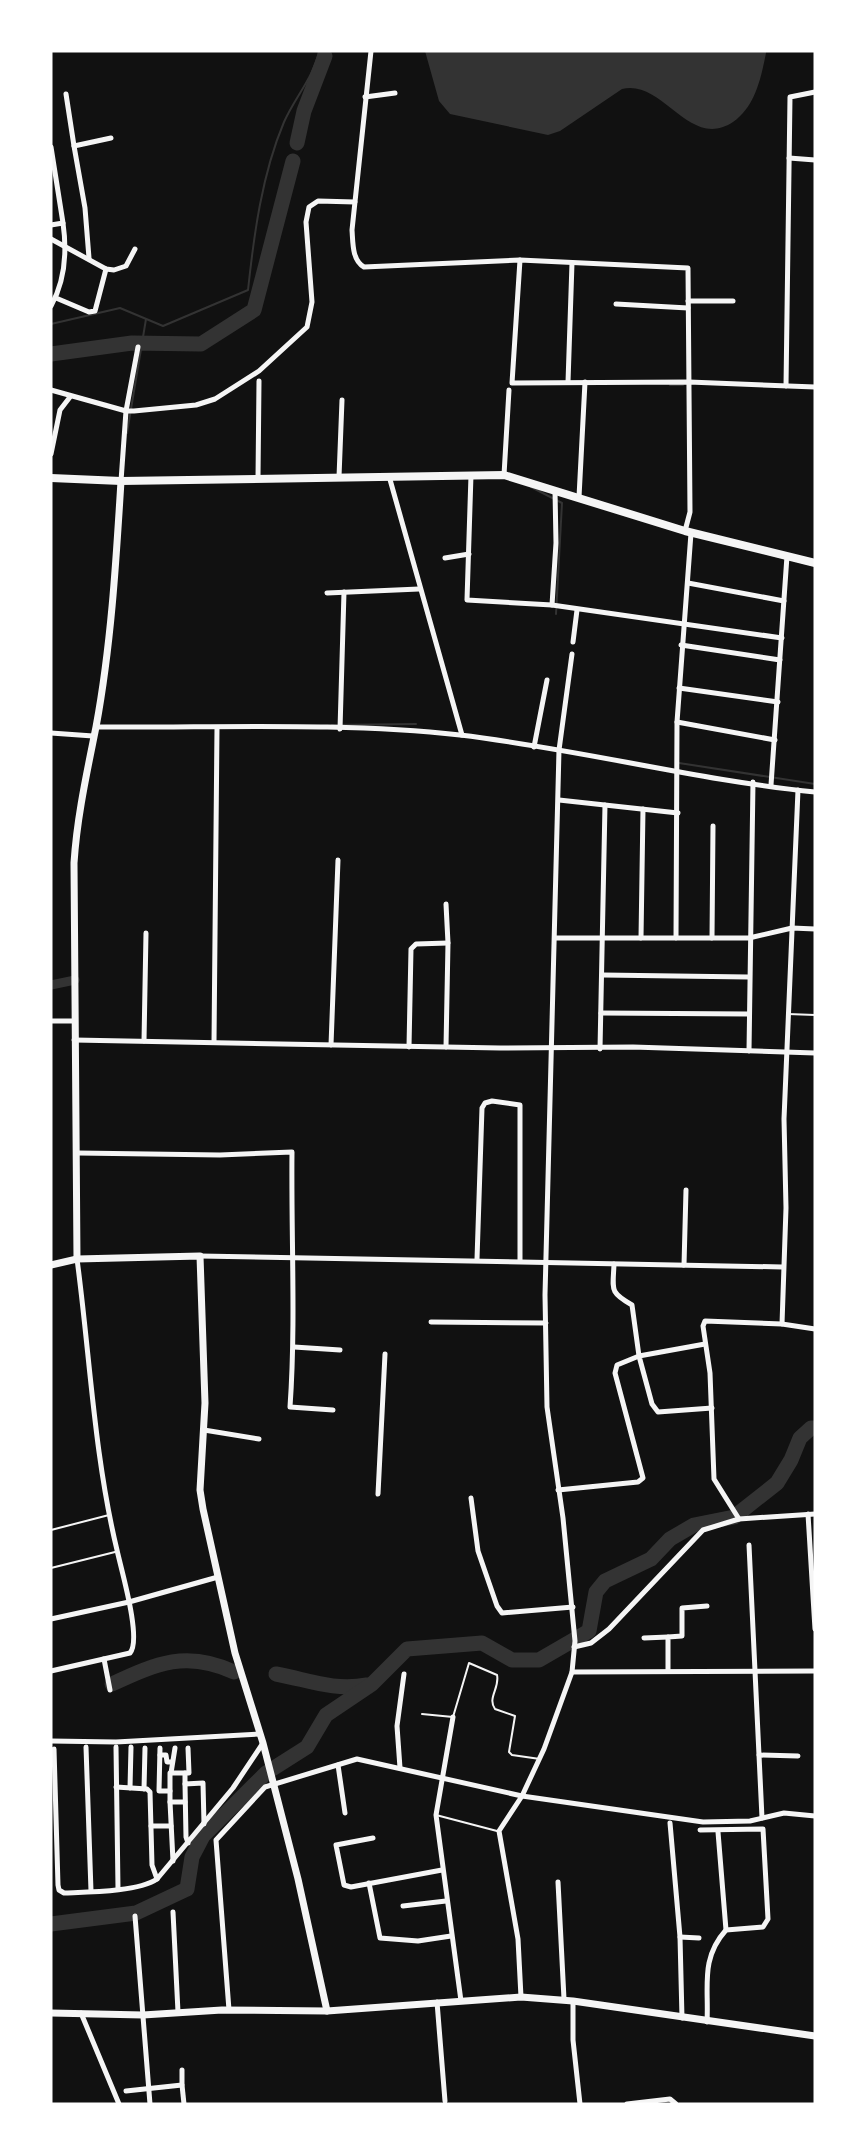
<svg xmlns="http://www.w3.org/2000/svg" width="866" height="2155" viewBox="0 0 866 2155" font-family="Montserrat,sans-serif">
<rect width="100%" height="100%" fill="#111"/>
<path fill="#333" d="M 425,51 L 766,51 L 766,53 C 761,78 755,107 733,122 C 689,151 664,79 622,89 L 560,131 L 548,135 L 450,114 L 439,101 Z"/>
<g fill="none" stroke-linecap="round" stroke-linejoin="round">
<g stroke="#333" stroke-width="2">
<path d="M 51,324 L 120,308 L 163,326 L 248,290 C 254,234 262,174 284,122 C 295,97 314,77 319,51"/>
<polyline points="670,385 683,385"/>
<polyline points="127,433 146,319"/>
<polyline points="531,487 562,503 556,614"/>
<polyline points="332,725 416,724"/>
<polyline points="679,763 815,784"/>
</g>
<polyline stroke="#333" stroke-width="9" points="51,985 75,980"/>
<g stroke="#333" stroke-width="15">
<polyline points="297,143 304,111 325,56"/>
<polyline points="51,354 132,343 201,344 254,310 293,161"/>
<path d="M 276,1674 C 309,1680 333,1691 367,1685"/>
<path d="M 112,1684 C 157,1663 187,1650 234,1672"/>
<polyline points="51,1924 136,1913 187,1889 192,1857 203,1836 266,1773 307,1747 326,1715 372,1684 407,1649 482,1643 512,1660 539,1660 589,1631 596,1592 605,1581 651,1559 670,1539 694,1525 734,1517 777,1483 791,1460 800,1438 811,1428 815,1428"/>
</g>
<g stroke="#f5f5f5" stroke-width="2">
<polyline points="788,1014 815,1015"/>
<polyline points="51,1530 109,1515"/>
<polyline points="51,1568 115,1552"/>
<path d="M 422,1714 L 453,1717 L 469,1663 L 497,1675 C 500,1688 487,1698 495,1709 L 515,1716 L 509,1752 L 512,1755 L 540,1759"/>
<polyline points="436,1815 497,1831"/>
</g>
<g stroke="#f5f5f5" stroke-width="5">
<path d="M 371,51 L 352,230 C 353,243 352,260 364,267 L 520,260 L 688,268 L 690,512 L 685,531"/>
<polyline points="66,94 74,146"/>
<polyline points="365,97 395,93"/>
<polyline points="51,147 63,223 51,225"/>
<polyline points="789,158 815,160"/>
<polyline points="51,239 106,269 114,270 126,266 135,249"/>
<polyline points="89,258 85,208 74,146 111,138"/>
<polyline points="520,260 512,383 689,382 815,387"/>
<polyline points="56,298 89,312 95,311 106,269"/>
<polyline points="688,301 733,301"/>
<polyline points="616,304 688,308"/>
<path d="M 51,306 C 65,281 67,251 63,223"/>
<polyline points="568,382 572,263"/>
<polyline points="786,386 790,97 815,92"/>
<polyline points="51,390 126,411 134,411 196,405 215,399 259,371 307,327 312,302 306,222 309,207 318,201 355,202"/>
<polyline points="51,454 60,410 70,397"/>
<polyline points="471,475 467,600 552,605 782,638"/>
<polyline points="504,475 509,390"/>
<polyline points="389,476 462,735"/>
<polyline points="339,477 342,400"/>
<polyline points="258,478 259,381"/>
<polyline points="121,481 126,411 138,347"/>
<polyline points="579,497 585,382"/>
<polyline points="445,558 469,554"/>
<polyline points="688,583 784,601"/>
<polyline points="327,593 419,589"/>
<polyline points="552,605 556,543 555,491"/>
<polyline points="573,642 577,610"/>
<polyline points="681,645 780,660"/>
<polyline points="679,688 778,702"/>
<polyline points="677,722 775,740"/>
<path d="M 96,727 C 216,728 341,722 460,735 C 579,749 696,780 815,792"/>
<polyline points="340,729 344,592"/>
<polyline points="51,733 93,736"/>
<polyline points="534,747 547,680"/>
<polyline points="771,785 787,556"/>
<polyline points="559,800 678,813"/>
<polyline points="555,938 749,938 792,928 815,929"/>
<polyline points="641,938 643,809"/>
<polyline points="676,938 677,722 691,533"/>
<polyline points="712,938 713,826"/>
<polyline points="603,975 748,977"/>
<polyline points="601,1013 748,1014"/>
<polyline points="51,1021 74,1021"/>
<polyline points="74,1040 500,1048 633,1047 815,1053"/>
<polyline points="144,1041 146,933"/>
<polyline points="214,1042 217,728"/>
<polyline points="331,1045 338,860"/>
<polyline points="409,1047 411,949 416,944 448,943"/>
<polyline points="446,1047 448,943 446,904"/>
<polyline points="600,1049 605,805"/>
<polyline points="749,1051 753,782"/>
<path d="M 78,1153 L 220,1155 L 292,1152 C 291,1237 296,1322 290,1407 L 333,1410"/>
<polyline points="200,1256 782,1267"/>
<polyline points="477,1259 482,1108 485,1103 492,1101 520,1105 520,1260"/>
<polyline points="684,1265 686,1190"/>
<polyline points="431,1322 546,1323"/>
<polyline points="782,1324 786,1208 784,1119 798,790"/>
<polyline points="815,1329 782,1324 705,1321 703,1326 710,1373 714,1479 739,1519 815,1514"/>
<polyline points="705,1344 639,1356 652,1404 658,1412 712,1408"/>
<polyline points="294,1347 340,1350"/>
<polyline points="204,1430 259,1439"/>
<path d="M 558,1490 L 638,1482 L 643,1478 L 615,1373 L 617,1365 L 639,1356 L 632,1305 C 609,1292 613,1290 614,1264"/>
<polyline points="378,1494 385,1354"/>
<polyline points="471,1498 478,1551 497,1606 502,1613 573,1607"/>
<polyline points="808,1514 815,1629"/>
<polyline points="749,1545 762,1818"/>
<polyline points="51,1619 129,1602 218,1577"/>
<polyline points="644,1638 668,1637"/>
<polyline points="574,1647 591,1643 609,1629 703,1530 739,1519"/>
<polyline points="104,1659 110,1690"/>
<path d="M 51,1671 L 130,1653 C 142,1639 121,1569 117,1550 C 94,1455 90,1356 77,1259"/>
<polyline points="668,1671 668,1637 682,1636 682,1608 707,1606"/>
<polyline points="572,1672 815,1671"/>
<polyline points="453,1717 436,1815 461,2001"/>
<polyline points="51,1741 116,1742 260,1734"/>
<polyline points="86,1747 91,1891"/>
<polyline points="116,1747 118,1888"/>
<polyline points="160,1748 159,1791 170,1791"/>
<polyline points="188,1748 189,1773 185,1773 185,1784 203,1783 204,1824"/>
<path d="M 54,1749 L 58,1885 L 59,1890 L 64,1893 C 88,1892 138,1892 157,1879 L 233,1788 L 263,1743"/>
<polyline points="160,1755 166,1755 167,1762 171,1762"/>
<polyline points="759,1755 798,1756"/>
<polyline points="338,1765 345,1813"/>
<polyline points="400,1768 397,1726 404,1674"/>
<polyline points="171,1773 175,1748"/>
<polyline points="185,1784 186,1837 188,1843"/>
<polyline points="116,1787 147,1789 150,1792 152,1865 157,1879"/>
<polyline points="130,1788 131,1747"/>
<polyline points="144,1789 145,1748"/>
<polyline points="170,1802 170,1773 185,1773"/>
<polyline points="670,1823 680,1937 682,2018"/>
<polyline points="151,1826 171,1826"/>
<path d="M 700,1830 L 763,1829 L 768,1919 L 763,1927 L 726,1930 C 700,1959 709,1987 707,2022"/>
<polyline points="718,1832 726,1930"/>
<polyline points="373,1838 336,1845 344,1885 351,1887 442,1870"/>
<polyline points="173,1861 170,1802 185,1802"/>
<polyline points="558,1882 564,1999"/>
<polyline points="369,1883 380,1938 418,1941 451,1936"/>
<polyline points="403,1906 446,1901"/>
<polyline points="173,1912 178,2012"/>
<polyline points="135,1916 150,2104"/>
<polyline points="680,1937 699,1938"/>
<polyline points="521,1997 518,1939 499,1831 522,1796 544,1749 572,1672 575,1641 563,1518 547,1407 545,1295 559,750 572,654"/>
<polyline points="573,2001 573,2040 580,2104"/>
<polyline points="437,2002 445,2101"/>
<polyline points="229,2010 216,1840 265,1787 357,1759 522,1796 703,1822 750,1821 784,1813 815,1816"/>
<polyline points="81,2013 119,2104"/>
<polyline points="182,2085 184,2104"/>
<polyline points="126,2091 182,2085 182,2070"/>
<polyline points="627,2104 670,2099 676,2104"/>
</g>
<g stroke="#f5f5f5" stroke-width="7">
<path d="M 77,1259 L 74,863 C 77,817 87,772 96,727 C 111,646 116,563 121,481"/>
<polyline points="51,1265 77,1259 200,1256 205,1403 200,1490 203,1509 235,1653 263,1743 298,1879 327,2011"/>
<polyline points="51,2013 143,2015 222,2010 327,2011 521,1997 573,2001 815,2036"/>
</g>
<polyline stroke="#f5f5f5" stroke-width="8" points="51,478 121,481 504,475 685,531 815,563"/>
</g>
<rect width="866" height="2155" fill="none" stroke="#ffffff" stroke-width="105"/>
</svg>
